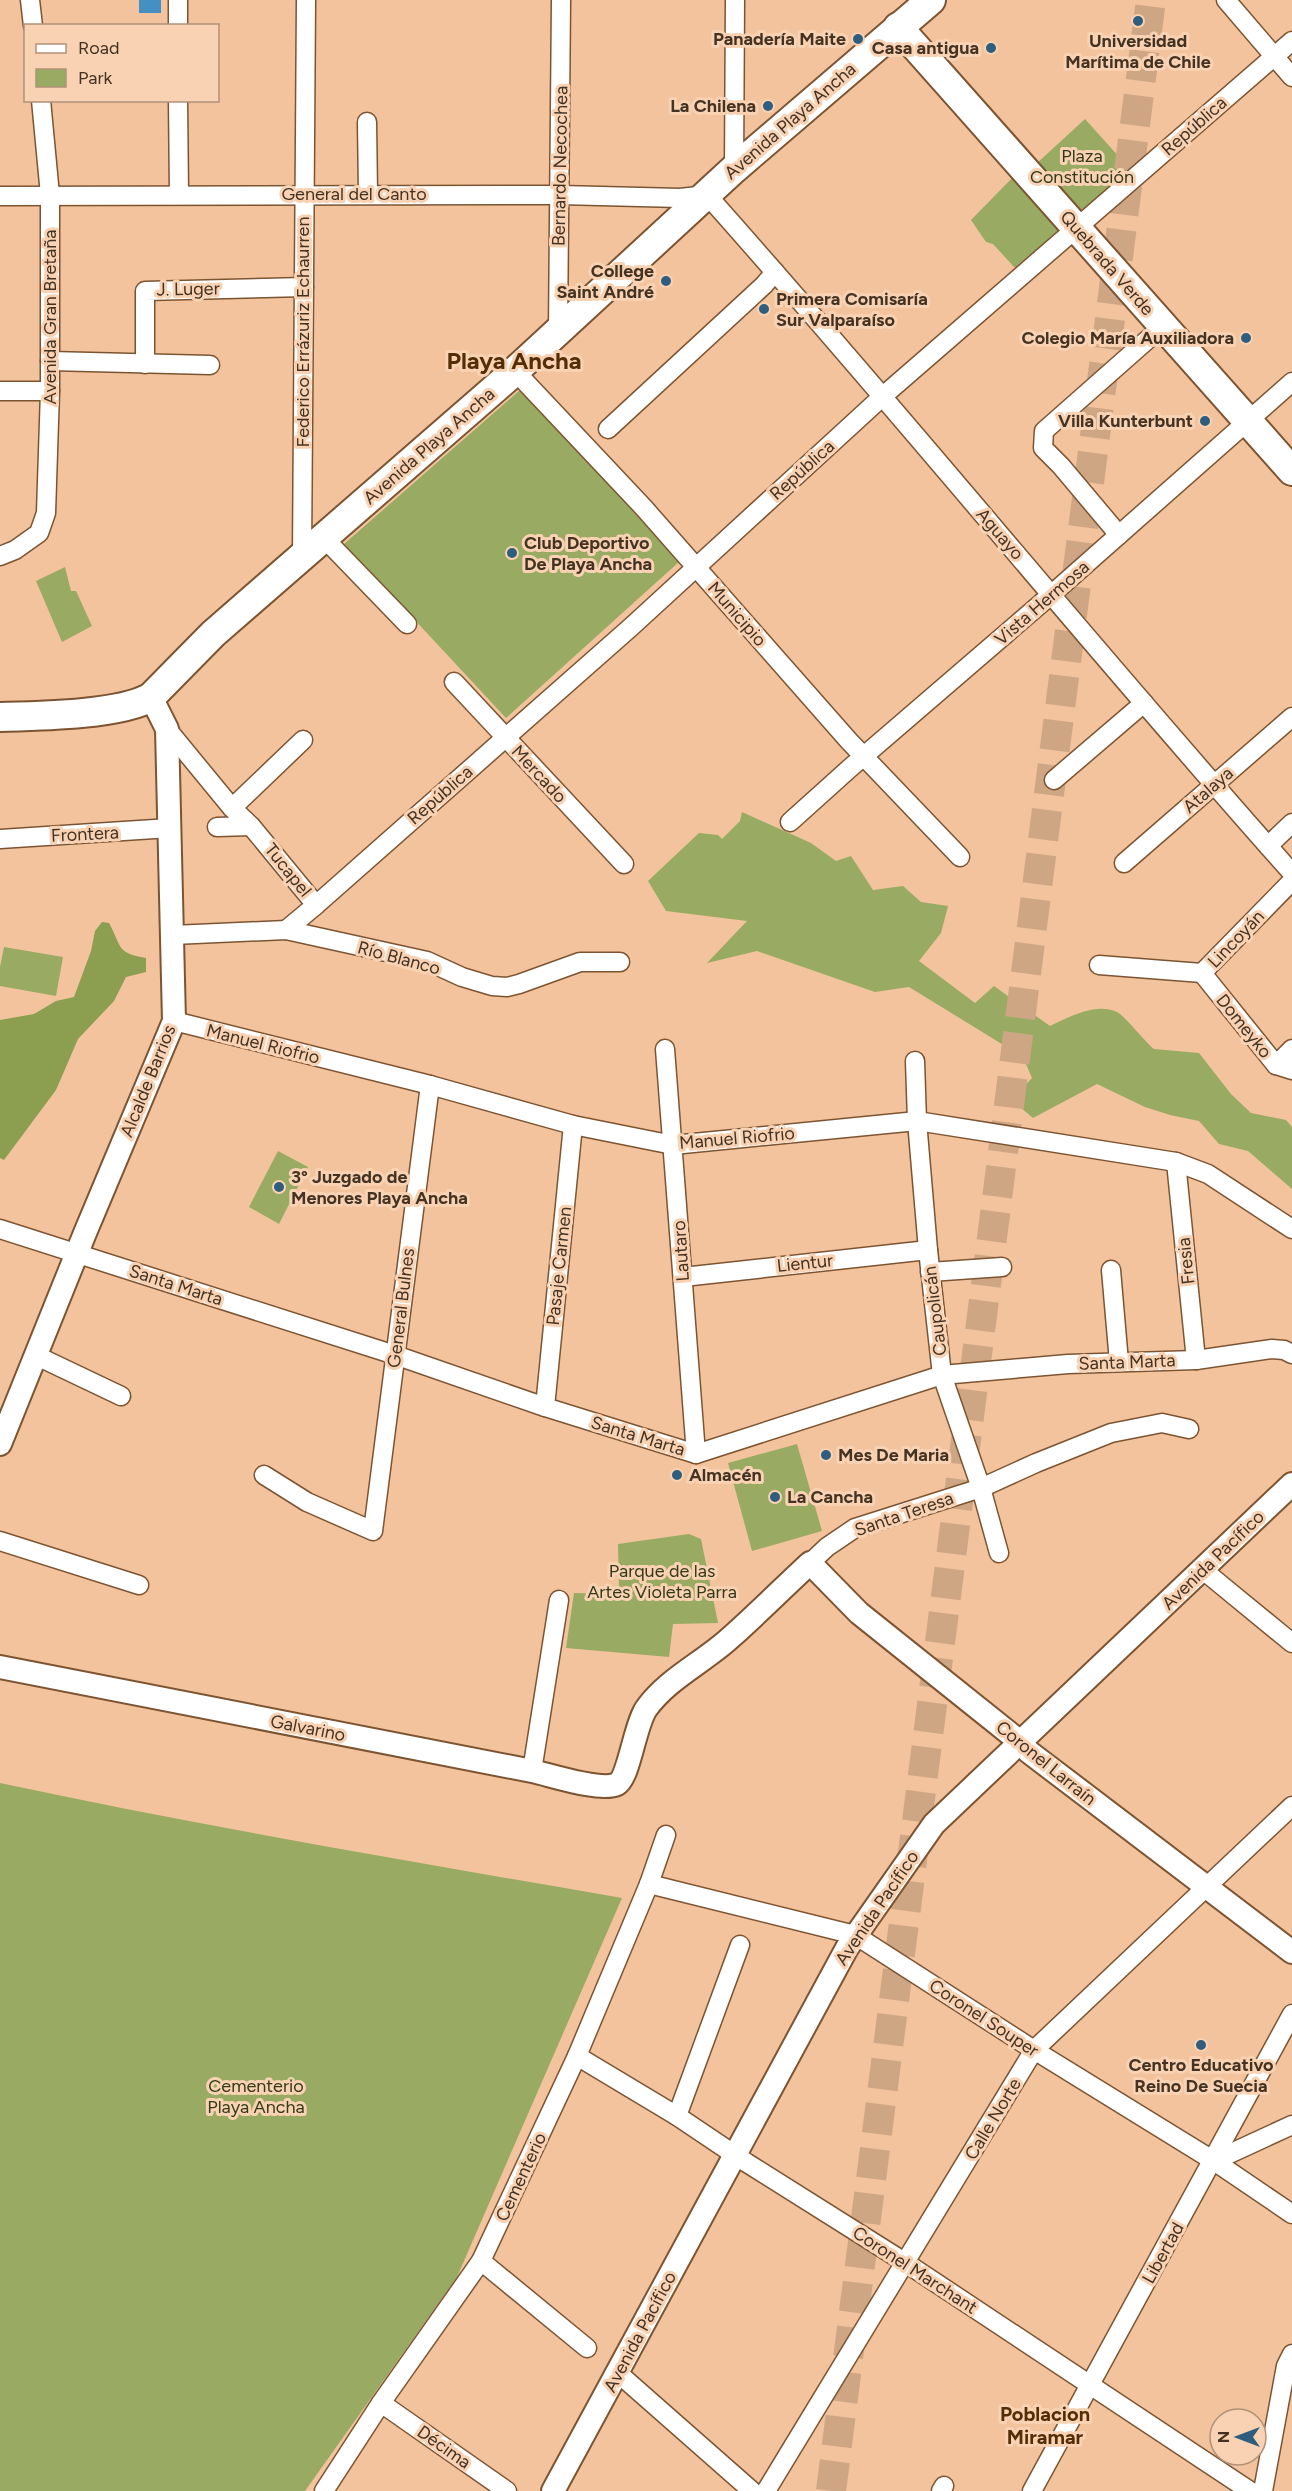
<svg xmlns="http://www.w3.org/2000/svg" width="1292" height="2491" viewBox="0 0 1292 2491" font-family="Figtree,sans-serif">
<rect width="100%" height="100%" fill="#f2c39d"/>
<g fill="#99ab62">
<polygon points="1085,119 1129,168 1079,214 1035,165"/>
<polygon points="1016,174 1061,228 1015,268 993,244 986,242 971,220"/>
<polygon points="520,390 680,561 506,718 344,544"/>
<polygon points="65,567 71,591 76,591 92,626 62,642 36,581"/>
<path d="M 742,812 L 811,843 L 836,861 L 851,856 L 873,890 L 903,886 L 921,902 L 948,906 L 941,933 L 919,961 L 975,1003 L 994,986 L 1050,1026 C 1069,1017 1096,1002 1117,1012 C 1125,1016 1145,1042 1154,1049 L 1199,1053 L 1231,1094 L 1251,1113 L 1286,1120 L 1292,1127 L 1292,1189 L 1248,1151 L 1219,1144 L 1199,1121 L 1170,1115 L 1145,1107 L 1097,1084 L 1033,1118 L 1012,1100 L 1032,1078 L 1023,1057 L 909,987 L 875,992 L 757,951 L 707,963 L 747,921 L 666,911 L 648,881 L 699,833 L 718,835 L 722,839 L 740,821 Z"/>
<polygon points="4,947 63,957 56,996 0,986 0,967"/>
<polygon points="278,1151 308,1167 279,1224 249,1207"/>
<polygon points="797,1444 822,1531 752,1551 728,1463"/>
<polygon points="689,1534 701,1539 718,1623 673,1624 669,1657 566,1648 574,1593 614,1594 619,1586 618,1544"/>
<path d="M 0,1783 C 206,1827 414,1862 622,1898 L 457,2277 L 305,2491 L 0,2491 Z"/>
</g>
<path fill="#8c9e4f" d="M 102,922 L 109,923 C 122,947 116,953 146,958 L 146,972 L 126,977 L 114,1001 L 78,1039 L 56,1090 L 4,1160 L 0,1158 L 0,1020 L 34,1014 L 56,1001 L 74,997 L 91,951 L 95,931 Z"/>
<rect fill="#4490c3" x="139" y="0" width="22" height="13"/>
<g fill="none" stroke-linecap="round" stroke-linejoin="round">
<polyline stroke="#cfa684" stroke-width="30" stroke-dasharray="30 15" stroke-linecap="butt" points="831,2491 1151,0"/>
<g stroke="#7d5431" stroke-width="21">
<g id="minor">
<polyline points="30,0 33,26"/>
<polyline points="178,0 178,26"/>
<polyline points="1226,0 1292,77"/>
<polyline points="178,100 179,195"/>
<polyline points="367,122 368,194"/>
<polyline points="734,169 735,0"/>
<path d="M 0,196 L 560,195 L 680,198 L 707,195 C 906,418 1093,650 1292,873"/>
<polyline points="558,331 561,0"/>
<polyline points="50,361 210,365"/>
<polyline points="145,364 145,291 304,287"/>
<polyline points="515,371 644,508 849,741 960,857"/>
<polyline points="0,391 50,391"/>
<polyline points="608,429 764,285 775,272"/>
<polyline points="1119,535 1061,466 1043,448 1044,431 1163,326"/>
<polyline points="324,538 407,624"/>
<polyline points="0,556 15,550 39,533 46,513 50,391 50,195 41,100"/>
<polyline points="302,556 306,0"/>
<polyline points="454,682 624,864"/>
<polyline points="167,729 232,808 251,826 316,905 286,930"/>
<polyline points="1054,780 1144,703"/>
<polyline points="232,808 303,740"/>
<polyline points="790,822 850,768 1052,594 1292,382"/>
<polyline points="217,827 251,826"/>
<polyline points="0,839 170,828"/>
<polyline points="1268,846 1292,823"/>
<polyline points="1124,863 1292,717"/>
<polyline points="316,905 631,627 883,396 1292,41"/>
<polyline points="173,935 286,930 427,961 462,977 492,986 507,987 519,984 580,962 620,962"/>
<polyline points="1099,965 1202,973 1292,881"/>
<polyline points="1202,973 1276,1065 1292,1070"/>
<polyline points="174,1021 430,1085 573,1125 673,1145 917,1121 1176,1162 1208,1174 1292,1229"/>
<polyline points="665,1049 696,1454"/>
<polyline points="915,1061 917,1121 928,1250 942,1375 981,1488 999,1553"/>
<polyline points="1276,1065 1292,1049"/>
<polyline points="1176,1162 1196,1360"/>
<polyline points="0,1229 395,1355 545,1407 696,1454 942,1375 1068,1364 1196,1360 1272,1349 1284,1350 1292,1354"/>
<polyline points="1111,1270 1119,1362"/>
<polyline points="930,1272 1002,1267"/>
<polyline points="683,1277 928,1250"/>
<polyline points="37,1356 121,1396"/>
<polyline points="545,1407 573,1125"/>
<polyline points="264,1475 307,1502 373,1531 430,1085"/>
<polyline points="0,1541 139,1585"/>
<polyline points="810,1563 827,1547 855,1528 981,1488 1036,1463 1111,1433 1162,1423 1189,1429"/>
<polyline points="1203,1570 1292,1643"/>
<polyline points="532,1771 559,1600"/>
<polyline points="649,1884 855,1935 1034,2050 1214,2161 1292,2214"/>
<polyline points="577,2056 677,2116 747,2163 906,2263 1250,2491"/>
<polyline points="677,2116 740,1945"/>
<polyline points="1214,2161 1292,2125"/>
<polyline points="481,2261 587,2348"/>
<polyline points="618,2373 752,2491"/>
<polyline points="381,2403 507,2491"/>
<polyline points="324,2491 381,2403 481,2261 577,2056 649,1884 666,1835"/>
<polyline points="766,2491 1034,2050 1292,1806"/>
<polyline points="941,2491 944,2486"/>
<polyline points="1032,2491 1292,2014"/>
<polyline points="1263,2491 1286,2366 1292,2354"/>
</g>
</g>
<g stroke="#7d5431" stroke-width="26">
<g id="tertiary">
<polyline points="0,1444 85,1233 174,1021 167,729 151,697"/>
<path d="M 0,1667 L 532,1771 C 551,1775 601,1792 617,1784 C 629,1777 635,1725 646,1709 C 667,1679 704,1662 730,1638 C 757,1614 783,1588 810,1563 L 859,1613 L 1019,1741 L 1029,1752 L 1292,1952"/>
<polyline points="553,2491 847,1948 934,1824 1292,1484"/>
</g>
</g>
<g stroke="#7d5431" stroke-width="32">
<g id="primary">
<polyline points="898,27 1292,471"/>
<path d="M 0,717 C 37,716 121,715 151,697 L 213,634 L 515,371 L 734,169 L 931,0"/>
</g>
</g>
<use href="#minor" stroke="#fff" stroke-width="18"/>
<use href="#tertiary" stroke="#fff" stroke-width="22"/>
<use href="#primary" stroke="#fff" stroke-width="28"/>
</g>
<g fill="#2f5d7d" stroke="#f8d2b3" stroke-width="2">
<circle cx="1138" cy="21" r="6"/>
<circle cx="858" cy="39" r="6"/>
<circle cx="991" cy="48" r="6"/>
<circle cx="768" cy="106" r="6"/>
<circle cx="666" cy="281" r="6"/>
<circle cx="764" cy="309" r="6"/>
<circle cx="1246" cy="338" r="6"/>
<circle cx="1205" cy="421" r="6"/>
<circle cx="512" cy="553" r="6"/>
<circle cx="279" cy="1187" r="6"/>
<circle cx="826" cy="1455" r="6"/>
<circle cx="677" cy="1475" r="6"/>
<circle cx="775" cy="1497" r="6"/>
<circle cx="1201" cy="2045" r="6"/>
</g>
<g text-anchor="middle" stroke-width="6" stroke-linejoin="round" paint-order="stroke">
<g font-size="18" font-weight="bold" fill="#443222" stroke="#f8d2b3" text-anchor="end">
<text x="846" y="45">Panadería Maite</text>
<text x="1138" y="47" text-anchor="middle">Universidad<tspan x="1138" dy="21">Marítima de Chile</tspan></text>
<text x="979" y="54">Casa antigua</text>
<text x="756" y="112">La Chilena</text>
<text x="654" y="277">College<tspan x="654" dy="21">Saint André</tspan></text>
<text x="776" y="305" text-anchor="start">Primera Comisaría<tspan x="776" dy="21">Sur Valparaíso</tspan></text>
<text x="1234" y="344">Colegio María Auxiliadora</text>
<text x="1193" y="427">Villa Kunterbunt</text>
<text x="524" y="549" text-anchor="start">Club Deportivo<tspan x="524" dy="21">De Playa Ancha</tspan></text>
<text x="291" y="1183" text-anchor="start">3° Juzgado de<tspan x="291" dy="21">Menores Playa Ancha</tspan></text>
<text x="838" y="1461" text-anchor="start">Mes De Maria</text>
<text x="689" y="1481" text-anchor="start">Almacén</text>
<text x="787" y="1503" text-anchor="start">La Cancha</text>
<text x="1201" y="2071" text-anchor="middle">Centro Educativo<tspan x="1201" dy="21">Reino De Suecia</tspan></text>
</g>
<g font-size="18" fill="#443222" stroke="#f8d2b3">
<text transform="translate(790 121) rotate(-41)" y="6">Avenida Playa Ancha</text>
<text transform="translate(1194 126) rotate(-41)" y="6">República</text>
<text transform="translate(560 166) rotate(-89)" y="6">Bernardo Necochea</text>
<text x="354" y="200">General del Canto</text>
<text transform="translate(1107 263) rotate(49)" y="6">Quebrada Verde</text>
<text transform="translate(188 289) rotate(-1)" y="6">J. Luger</text>
<text transform="translate(50 317) rotate(-90)" y="6">Avenida Gran Bretaña</text>
<text transform="translate(303 332) rotate(-90)" y="6">Federico Errázuriz Echaurren</text>
<text transform="translate(429 446) rotate(-41)" y="6">Avenida Playa Ancha</text>
<text transform="translate(802 470) rotate(-42)" y="6">República</text>
<text transform="translate(1000 534) rotate(49)" y="6">Aguayo</text>
<text transform="translate(1042 603) rotate(-41)" y="6">Vista Hermosa</text>
<text transform="translate(737 614) rotate(49)" y="6">Municipio</text>
<text transform="translate(539 774) rotate(47)" y="6">Mercado</text>
<text transform="translate(1208 790) rotate(-41)" y="6">Atalaya</text>
<text transform="translate(440 795) rotate(-41)" y="6">República</text>
<text transform="translate(85 834) rotate(-3)" y="6">Frontera</text>
<text transform="translate(288 870) rotate(51)" y="6">Tucapel</text>
<text transform="translate(1236 939) rotate(-46)" y="6">Lincoyán</text>
<text transform="translate(399 958) rotate(15)" y="6">Río Blanco</text>
<text transform="translate(1244 1026) rotate(51)" y="6">Domeyko</text>
<text transform="translate(263 1044) rotate(14)" y="6">Manuel Riofrio</text>
<text transform="translate(148 1081) rotate(-68)" y="6">Alcalde Barrios</text>
<text transform="translate(737 1138) rotate(-5)" y="6">Manuel Riofrio</text>
<text transform="translate(681 1251) rotate(-94)" y="6">Lautaro</text>
<text transform="translate(1186 1261) rotate(-96)" y="6">Fresia</text>
<text transform="translate(805 1263) rotate(-6)" y="6">Lientur</text>
<text transform="translate(559 1266) rotate(-84)" y="6">Pasaje Carmen</text>
<text transform="translate(176 1285) rotate(18)" y="6">Santa Marta</text>
<text transform="translate(401 1308) rotate(-83)" y="6">General Bulnes</text>
<text transform="translate(935 1311) rotate(-97)" y="6">Caupolicán</text>
<text transform="translate(1127 1362) rotate(-2)" y="6">Santa Marta</text>
<text transform="translate(638 1436) rotate(17)" y="6">Santa Marta</text>
<text transform="translate(904 1514) rotate(-19)" y="6">Santa Teresa</text>
<text transform="translate(1213 1560) rotate(-44)" y="6">Avenida Pacífico</text>
<text transform="translate(308 1728) rotate(11)" y="6">Galvarino</text>
<text transform="translate(1046 1763) rotate(39)" y="6">Coronel Larraín</text>
<text transform="translate(877 1908) rotate(-56)" y="6">Avenida Pacífico</text>
<text transform="translate(984 2018) rotate(33)" y="6">Coronel Souper</text>
<text transform="translate(993 2119) rotate(-59)" y="6">Calle Norte</text>
<text transform="translate(521 2177) rotate(-65)" y="6">Cementerio</text>
<text transform="translate(1163 2253) rotate(-61)" y="6">Libertad</text>
<text transform="translate(915 2270) rotate(33)" y="6">Coronel Marchant</text>
<text transform="translate(640 2332) rotate(-62)" y="6">Avenida Pacífico</text>
<text transform="translate(444 2447) rotate(35)" y="6">Décima</text>
</g>
<g font-size="18" fill="#323a18" stroke="#f8d2b3">
<text x="1082" y="162">Plaza<tspan x="1082" dy="21">Constitución</tspan></text>
<text x="662" y="1577">Parque de las<tspan x="662" dy="21">Artes Violeta Parra</tspan></text>
<text x="256" y="2092">Cementerio<tspan x="256" dy="21">Playa Ancha</tspan></text>
</g>
<g font-size="20" font-weight="bold" fill="#532d06" stroke="#f8d2b3">
<text x="1045" y="2421">Poblacion<tspan x="1045" dy="23">Miramar</tspan></text>
</g>
<g font-size="24" font-weight="bold" fill="#532d06" stroke="#f8d2b3">
<text x="514" y="369">Playa Ancha</text>
</g>
</g>
<rect x="24" y="24" width="195" height="78" fill="#f8d2b3" stroke="#b09279" stroke-width="1.5"/>
<rect x="36" y="44" width="30" height="9" fill="#ffffff" stroke="#b09279" stroke-width="1.5"/>
<text x="78" y="54" font-size="18" fill="#443222">Road</text>
<rect x="36" y="69" width="30" height="18" fill="#99ab62" stroke="#b09279" stroke-width="1.5"/>
<text x="78" y="84" font-size="18" fill="#443222">Park</text>
<g transform="translate(1238 2437) rotate(270)"><circle r="28" fill="#f8d2b3" stroke="#b09279" stroke-width="1.5"/>
<path d="M0-4.5L10 22L0 15L-10 22Z" fill="#2f5d7d"/>
<text y="-9" font-size="16" font-weight="bold" text-anchor="middle" fill="#443222">N</text>
</g>
</svg>
